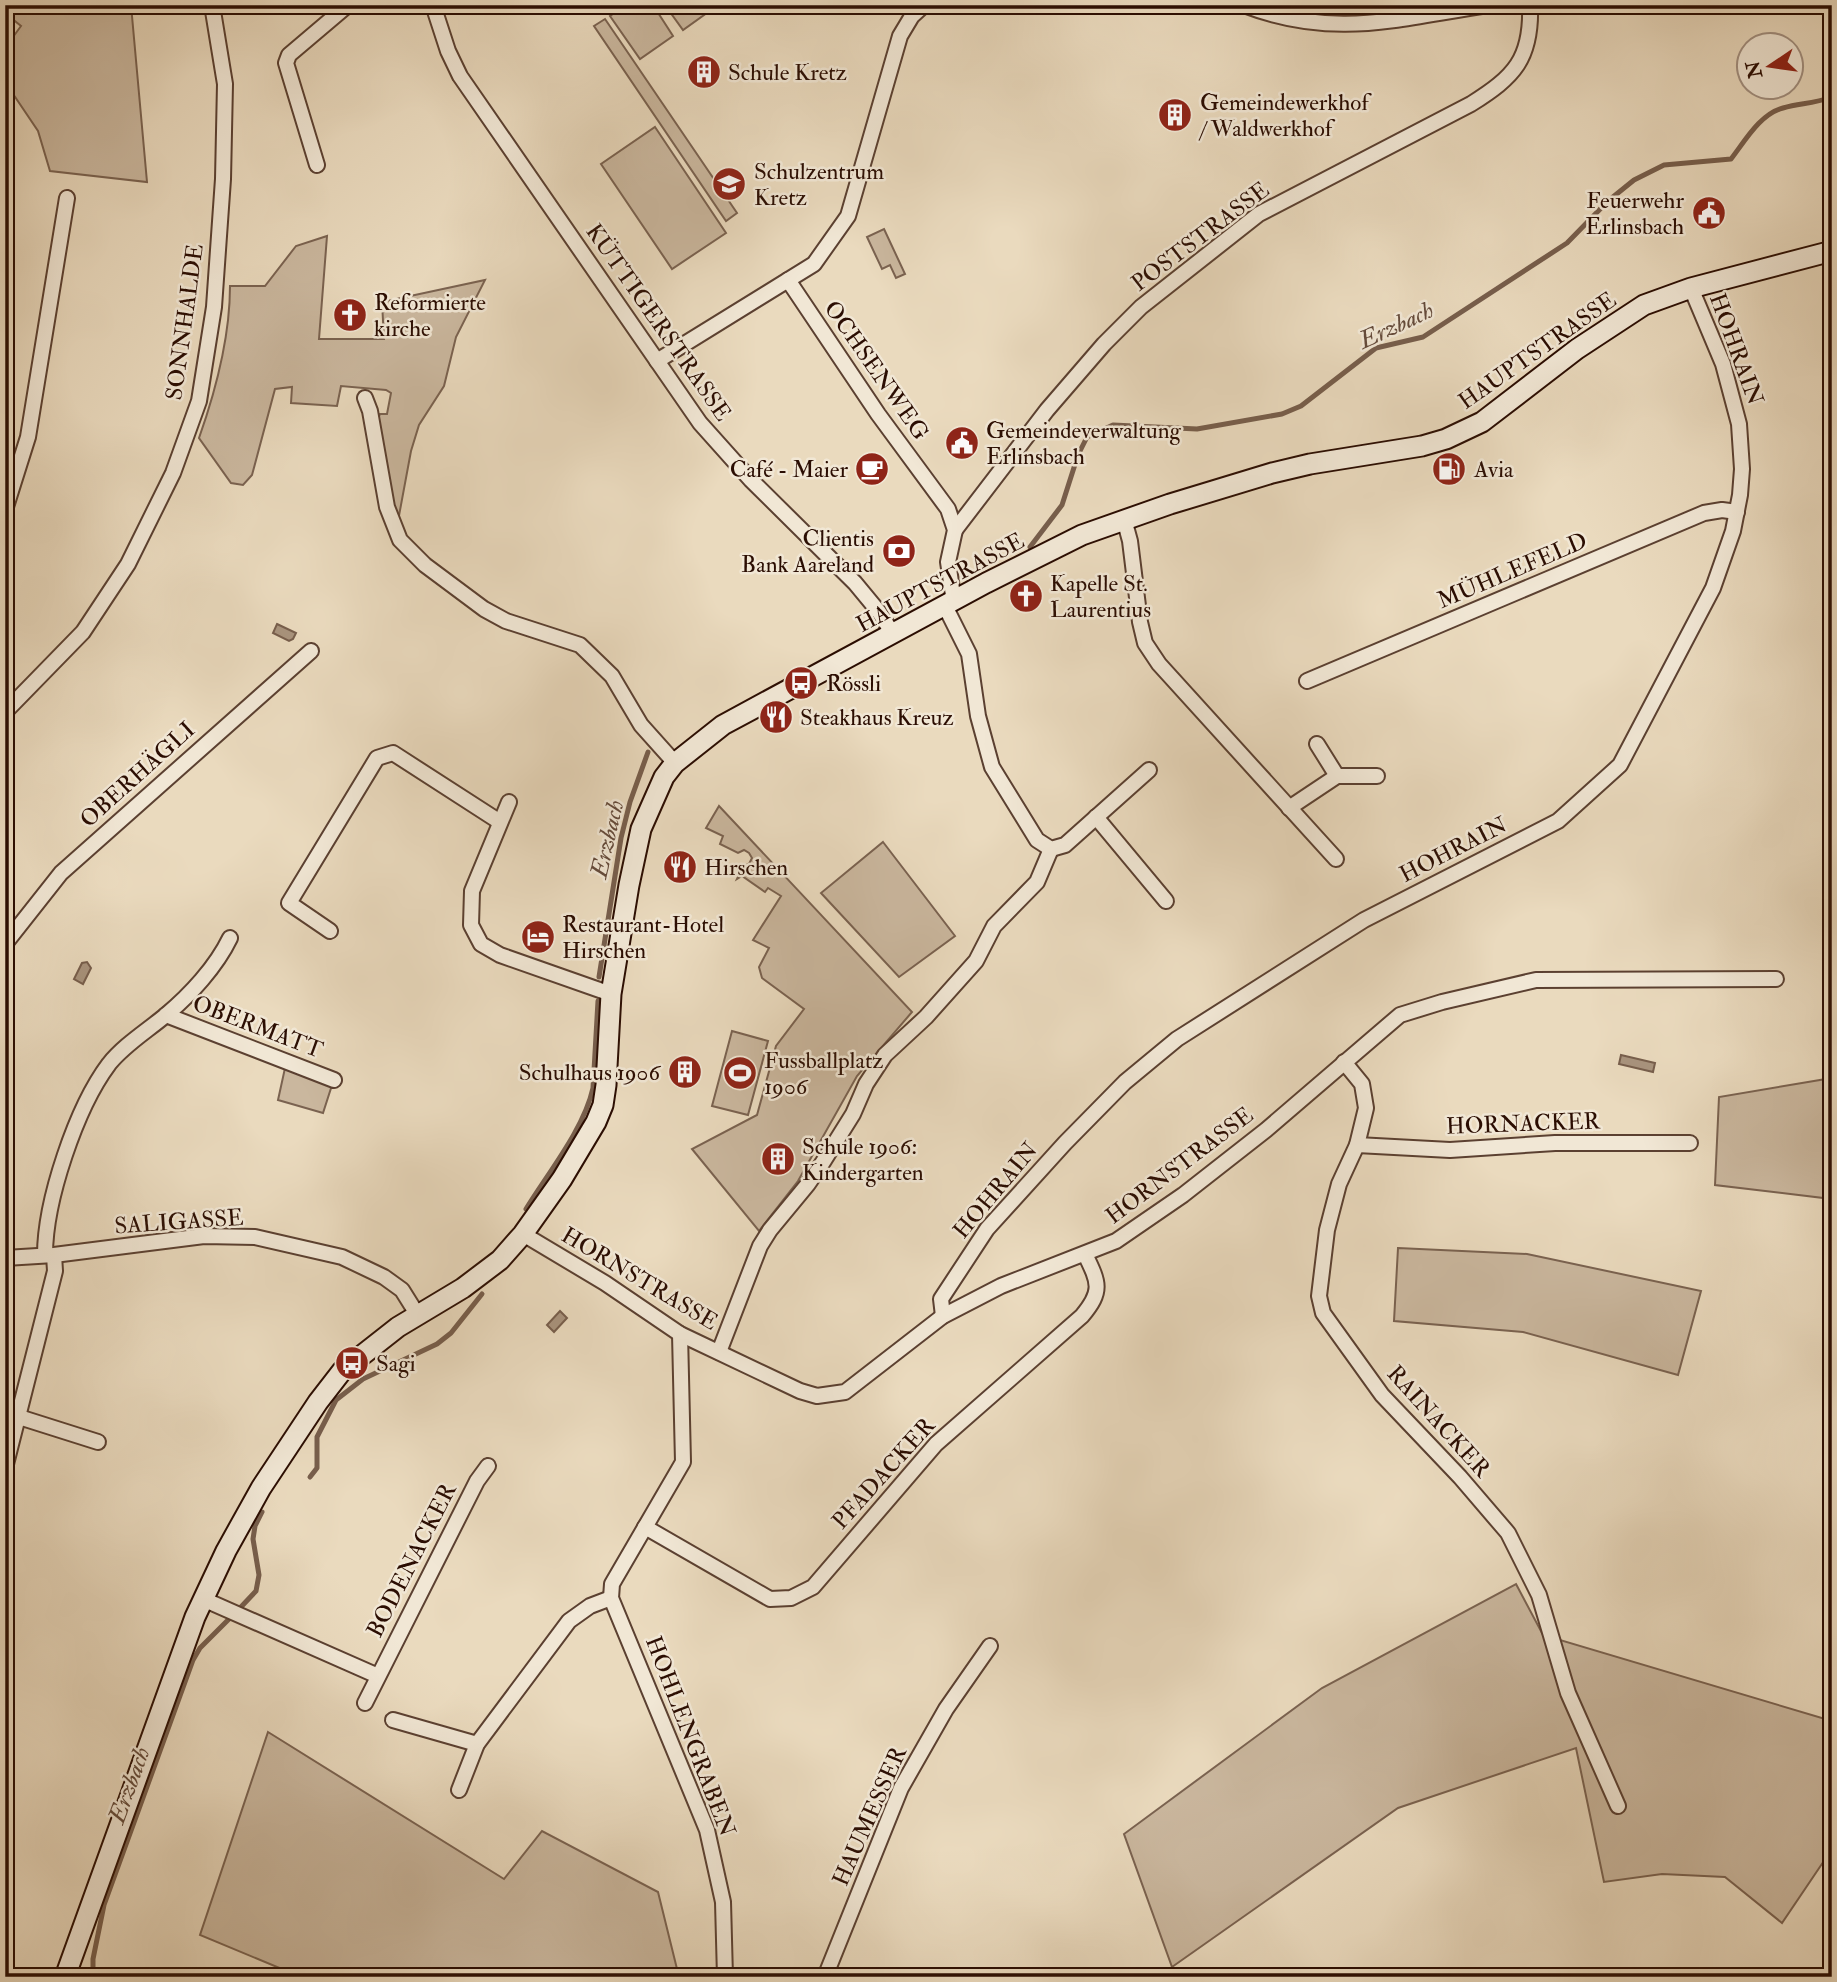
<svg xmlns="http://www.w3.org/2000/svg" width="1837" height="1982" viewBox="0 0 1837 1982" font-family="'IM FELL Double Pica',serif">
<rect width="100%" height="100%" fill="#eadabe"/>
<filter id="stains"><feTurbulence type="fractalNoise" baseFrequency=".00286" numOctaves="4"/><feColorMatrix values="0 0 0 0 .2 0 0 0 0 .09 0 0 0 0 .02 0 0 0 .5 -.17"/></filter>
<radialGradient id="worn" r=".72"><stop offset=".6" stop-color="#630" stop-opacity="0"/><stop offset="1" stop-color="#630" stop-opacity=".3"/></radialGradient>
<g fill="#cab79e" stroke="#7a6250" stroke-width="2">
<polygon points="5,5 131,5 147,182 50,171 38,131 5,82 5,48 21,26 5,13"/>
<polygon points="626,5 653,5 673,36 640,59 610,16"/>
<polygon points="665,5 718,5 683,30"/>
<polygon points="605,19 737,213 726,221 594,26"/>
<polygon points="655,127 726,233 672,269 601,164"/>
<polygon points="884,229 905,274 896,278 890,265 882,269 867,237"/>
<path d="M 327,236 L 319,339 L 384,339 L 382,302 L 485,280 L 456,337 L 444,386 L 419,425 L 411,451 L 398,521 L 391,501 L 378,419 L 380,414 L 387,414 L 391,393 L 386,390 L 341,386 L 337,406 L 291,403 L 292,387 L 275,389 L 252,475 L 243,485 L 231,483 L 199,438 C 216,390 230,337 230,286 L 265,286 L 296,246 Z"/>
<polygon points="719,806 912,1012 857,1076 798,1181 759,1231 692,1149 757,1115 776,1046 804,1009 762,978 759,967 769,948 753,940 781,896 768,888 765,892 742,876 737,879 743,866 749,864 752,858 749,853 744,850 738,853 720,844 723,836 706,828"/>
<polygon points="883,842 955,936 899,977 821,893"/>
<polygon points="732,1031 768,1041 748,1115 712,1106"/>
<polygon points="285,1068 332,1085 323,1113 278,1100"/>
<polygon points="1832,1078 1832,1199 1715,1185 1719,1097"/>
<polygon points="1398,1248 1527,1254 1701,1291 1678,1375 1523,1332 1394,1321"/>
<polygon points="1516,1584 1543,1635 1832,1721 1832,1849 1782,1923 1725,1877 1662,1874 1604,1882 1576,1748 1398,1808 1172,1967 1124,1834 1322,1688"/>
<polygon points="268,1732 504,1879 542,1831 658,1892 679,1977 301,1977 200,1935"/>
</g>
<g fill="#a9947e" stroke="#775e4c" stroke-width="2">
<polygon points="277,624 296,633 293,639 289,641 273,633"/>
<polygon points="87,962 91,968 83,984 74,979 82,963"/>
<polygon points="1621,1055 1655,1063 1653,1072 1619,1064"/>
<polygon points="560,1311 567,1318 554,1332 547,1325"/>
</g>
<g fill="none" stroke-linecap="round" stroke-linejoin="round">
<g stroke="#775e4c" stroke-width="5">
<path d="M 1030,547 L 1062,505 L 1078,455 L 1087,437 L 1113,425 L 1197,429 L 1282,414 L 1301,406 L 1376,348 L 1423,337 L 1567,243 L 1608,201 L 1634,180 L 1664,165 L 1731,159 C 1745,141 1760,114 1783,108 C 1801,103 1812,104 1832,97"/>
<polyline points="599,977 621,838 630,802 648,752"/>
<path d="M 526,1209 C 548,1173 584,1129 593,1088 L 598,1001"/>
<polyline points="310,1477 317,1468 317,1437 336,1400 363,1379 437,1344 451,1333 482,1294"/>
<polyline points="240,1608 256,1591 259,1575 253,1539 255,1526 262,1512"/>
<polyline points="93,1977 93,1959 104,1905 193,1660 200,1648 229,1619"/>
</g>
<g stroke="#5b4031" stroke-width="18">
<g id="street">
<polyline points="433,5 448,51 460,76 700,423 751,480 855,583 879,612 893,634"/>
<path d="M 1244,5 C 1335,40 1398,18 1489,5"/>
<polyline points="317,165 286,63 289,55 348,5"/>
<polyline points="788,280 878,414 948,509 955,530 948,562 954,602"/>
<polyline points="657,361 814,264 848,216 900,36 912,16 924,5"/>
<polyline points="365,398 370,411 387,507 400,540 425,565 484,609 506,621 580,645 612,676 641,725 675,763"/>
<polyline points="5,510 28,437 67,198"/>
<polyline points="1124,519 1130,541 1140,622 1145,643 1159,664 1336,859"/>
<path d="M 955,530 L 1047,410 L 1104,344 L 1141,307 L 1259,214 L 1471,104 C 1514,77 1532,59 1530,5"/>
<polyline points="945,606 969,654 978,716 992,767 1037,840 1051,849 1065,845 1149,770"/>
<polyline points="1307,681 1704,513 1722,510 1737,512"/>
<polyline points="5,712 83,632 128,564 173,473 199,401 214,307 223,179 225,84 212,5"/>
<polyline points="1317,744 1337,776"/>
<polyline points="509,802 472,891 471,925 481,944 500,955 611,994"/>
<polyline points="1289,808 1337,776 1377,776"/>
<polyline points="1096,817 1166,901"/>
<polyline points="330,931 289,903 377,758 393,753 500,822"/>
<polyline points="5,944 61,873 311,651"/>
<polyline points="166,1015 334,1080"/>
<polyline points="1344,1062 1362,1084 1366,1108 1357,1145 1339,1184 1327,1230 1319,1296 1323,1313 1382,1395 1460,1477 1508,1533 1539,1595 1568,1693 1618,1806"/>
<polyline points="1357,1145 1450,1150 1555,1143 1690,1143"/>
<polyline points="523,1234 605,1283 680,1334 800,1391 817,1396 845,1392 943,1316 1001,1286 1116,1241 1183,1195 1266,1130 1400,1015 1442,1002 1536,980 1776,979"/>
<path d="M 45,1255 C 45,1201 76,1108 109,1064 C 124,1045 147,1031 166,1015 C 190,995 216,967 230,938"/>
<polyline points="5,1258 54,1255 204,1236 255,1237 342,1257 384,1277 402,1290 417,1314"/>
<polyline points="943,1316 941,1299 987,1229 1065,1143 1125,1082 1177,1039 1364,920 1558,821 1620,765 1713,588 1733,531 1740,495 1742,469 1739,424 1723,364 1691,288"/>
<polyline points="680,1334 683,1462 612,1584 611,1598 707,1830 723,1902 725,1977"/>
<polyline points="719,1352 760,1246 770,1230 808,1184 823,1162 853,1114 866,1084 885,1055 926,1017 976,961 994,926 1037,882 1051,849"/>
<polyline points="19,1417 98,1442"/>
<polyline points="5,1468 55,1271 54,1255"/>
<path d="M 645,1527 L 770,1599 L 791,1598 L 813,1587 L 936,1444 L 1082,1316 C 1103,1291 1099,1283 1085,1254"/>
<polyline points="203,1599 378,1676"/>
<polyline points="365,1703 477,1481 488,1466"/>
<polyline points="393,1720 477,1744"/>
<polyline points="459,1790 477,1744 569,1621 590,1606 611,1598"/>
<polyline points="825,1977 901,1788 946,1709 990,1646"/>
</g>
</g>
<g stroke="#2b0d02" stroke-width="23">
<polyline id="secondary" points="65,1977 195,1617 226,1551 261,1488 318,1402 342,1371 398,1327 463,1288 500,1260 523,1234 562,1179 596,1122 603,1105 606,1085 611,994 629,885 641,829 664,777 675,763 723,725 986,583 1082,535 1170,504 1272,473 1310,464 1422,446 1446,439 1482,422 1577,349 1644,305 1691,288 1832,251"/>
</g>
<use href="#street" stroke="#f1e7d5" stroke-width="14"/>
<use href="#secondary" stroke="#f1e7d5" stroke-width="19"/>
</g>
<defs>
<g id="building-disc" transform="scale(1.75)"><circle r="9.5" fill="#8f2418" stroke="#f1e7d5"/><path d="M-4-6H4V6H1V3H-1V6H-4ZM-2.5-4.3h1.7v1.8h-1.7ZM.8-4.3h1.7v1.8H.8ZM-2.5-1h1.7V.8h-1.7ZM.8-1h1.7V.8H.8Z" fill="#fff"/></g>
<g id="school-disc" transform="scale(1.75)"><circle r="9.5" fill="#8f2418" stroke="#f1e7d5"/><path d="M0-5L7-2L0 1L-7-2ZM-4 1L0 2.5L4 1V4Q0 6-4 4Z" fill="#fff"/></g>
<g id="civic-disc" transform="scale(1.75)"><circle r="9.5" fill="#8f2418" stroke="#f1e7d5"/><path d="M-.6-6.5H3V-4.5H.6V-3L4-1V1h2V6H-6V1h2V-1L-.6-3ZM-1.2 2.5V6h2.4V2.5Z" fill="#fff"/></g>
<g id="church-disc" transform="scale(1.75)"><circle r="9.5" fill="#8f2418" stroke="#f1e7d5"/><path d="M-1.2-6h2.4v3.5h3.3v2.4h-3.3V6h-2.4V-.1h-3.3v-2.4h3.3Z" fill="#fff"/></g>
<g id="cafe-disc" transform="scale(1.75)"><circle r="9.5" fill="#8f2418" stroke="#f1e7d5"/><path d="M-5.5-4.5H6V0H3Q3 3.5 0 3.5H-2.5Q-5.5 3.5-5.5 0ZM3-3.2v2h1.7v-2ZM-6 4.5H4V6H-6Z" fill="#fff"/></g>
<g id="fuel-disc" transform="scale(1.75)"><circle r="9.5" fill="#8f2418" stroke="#f1e7d5"/><path d="M-5.5-6h7V0h2V4h1.3V-2.5L3-4.5l.8-.8L6-3V5H2.5V1h-1V6h-7ZM-4.2-4.7v3.2H.2V-4.7Z" fill="#fff"/></g>
<g id="bank-disc" transform="scale(1.75)"><circle r="9.5" fill="#8f2418" stroke="#f1e7d5"/><path d="M-6-4H6V4H-6ZM0-2.3a2.3 2.3 0 1 0 0 4.6a2.3 2.3 0 1 0 0-4.6Z" fill="#fff"/></g>
<g id="bus-disc" transform="scale(1.75)"><circle r="9.5" fill="#8f2418" stroke="#f1e7d5"/><path d="M-5-6H5V4H4V6H2V4H-2V6H-4V4H-5ZM-3.5-4V0h7V-4ZM-3.5 1.2v1.5H-2V1.2ZM2 1.2v1.5H3.5V1.2Z" fill="#fff"/></g>
<g id="restaurant-disc" transform="scale(1.75)"><circle r="9.5" fill="#8f2418" stroke="#f1e7d5"/><path d="M-5-6h1v4h1v-4h1v4h1v-4h1v5L-1.5 .5V6h-2V.5L-5-1ZM5-6V6H3V1.5H1.5Q1.5-4 5-6Z" fill="#fff"/></g>
<g id="hotel-disc" transform="scale(1.75)"><circle r="9.5" fill="#8f2418" stroke="#f1e7d5"/><path d="M-6-4.5h1.5V1H6V5H4.5V3h-9V5H-6ZM-4 0a1.8 1.8 0 1 1 3.6 0ZM.5 0V-2.5h3Q6-2.5 6 0Z" fill="#fff"/></g>
<g id="stadium-disc" transform="scale(1.75)"><circle r="9.5" fill="#8f2418" stroke="#f1e7d5"/><path d="M0-5a6.5 5 0 1 0 0 10a6.5 5 0 1 0 0-10ZM-3.5-1.8h7v3.6h-7Z" fill="#fff"/></g>
</defs>
<g fill-rule="evenodd">
<use href="#building-disc" x="704" y="72"/>
<use href="#building-disc" x="1175" y="115"/>
<use href="#school-disc" x="729" y="184"/>
<use href="#civic-disc" x="1709" y="213"/>
<use href="#church-disc" x="350" y="315"/>
<use href="#civic-disc" x="962" y="443"/>
<use href="#cafe-disc" x="872" y="469"/>
<use href="#fuel-disc" x="1449" y="469"/>
<use href="#bank-disc" x="899" y="551"/>
<use href="#church-disc" x="1026" y="596"/>
<use href="#bus-disc" x="801" y="683"/>
<use href="#restaurant-disc" x="776" y="717"/>
<use href="#restaurant-disc" x="680" y="867"/>
<use href="#hotel-disc" x="538" y="937"/>
<use href="#building-disc" x="685" y="1072"/>
<use href="#stadium-disc" x="740" y="1073"/>
<use href="#building-disc" x="778" y="1159"/>
<use href="#bus-disc" x="352" y="1363"/>
</g>
<g text-anchor="middle" stroke-width="5" stroke-linejoin="round" paint-order="stroke">
<g font-size="23" fill="#2b0d02" stroke="#f1e7d5" text-anchor="start">
<text x="728" y="80">Schule Kretz</text>
<text x="1200" y="110">Gemeindewerkhof<tspan x="1200" dy="26">/ Waldwerkhof</tspan></text>
<text x="754" y="179">Schulzentrum<tspan x="754" dy="26">Kretz</tspan></text>
<text x="1684" y="208" text-anchor="end">Feuerwehr<tspan x="1684" dy="26">Erlinsbach</tspan></text>
<text x="374" y="310">Reformierte<tspan x="374" dy="26">kirche</tspan></text>
<text x="986" y="438">Gemeindeverwaltung<tspan x="986" dy="26">Erlinsbach</tspan></text>
<text x="848" y="477" text-anchor="end">Café - Maier</text>
<text x="1474" y="477">Avia</text>
<text x="874" y="546" text-anchor="end">Clientis<tspan x="874" dy="26">Bank Aareland</tspan></text>
<text x="1050" y="591">Kapelle St.<tspan x="1050" dy="26">Laurentius</tspan></text>
<text x="826" y="691">Rössli</text>
<text x="800" y="725">Steakhaus Kreuz</text>
<text x="704" y="875">Hirschen</text>
<text x="562" y="932">Restaurant-Hotel<tspan x="562" dy="26">Hirschen</tspan></text>
<text x="764" y="1068">Fussballplatz<tspan x="764" dy="26">1906</tspan></text>
<text x="660" y="1080" text-anchor="end">Schulhaus 1906</text>
<text x="802" y="1154">Schule 1906:<tspan x="802" dy="26">Kindergarten</tspan></text>
<text x="376" y="1371">Sagi</text>
</g>
<g font-size="23" fill="#2b0d02" stroke="#f1e7d5">
<text transform="translate(1200 236) rotate(-37)" y="8">POSTSTRASSE</text>
<text transform="translate(184 322) rotate(-82)" y="8">SONNHALDE</text>
<text transform="translate(659 322) rotate(55)" y="8">KÜTTIGERSTRASSE</text>
<text transform="translate(1737 349) rotate(70)" y="8">HOHRAIN</text>
<text transform="translate(1537 350) rotate(-35)" y="8">HAUPTSTRASSE</text>
<text transform="translate(877 370) rotate(55)" y="8">OCHSENWEG</text>
<text transform="translate(1512 570) rotate(-23)" y="8">MÜHLEFELD</text>
<text transform="translate(940 582) rotate(-28)" y="8">HAUPTSTRASSE</text>
<text transform="translate(137 774) rotate(-42)" y="8">OBERHÄGLI</text>
<text transform="translate(1453 849) rotate(-27)" y="8">HOHRAIN</text>
<text transform="translate(258 1026) rotate(21)" y="8">OBERMATT</text>
<text transform="translate(1523 1123) rotate(-2)" y="8">HORNACKER</text>
<text transform="translate(1179 1165) rotate(-37)" y="8">HORNSTRASSE</text>
<text transform="translate(995 1190) rotate(-50)" y="8">HOHRAIN</text>
<text transform="translate(179 1221) rotate(-4)" y="8">SALIGASSE</text>
<text transform="translate(640 1278) rotate(31)" y="8">HORNSTRASSE</text>
<text transform="translate(1439 1421) rotate(48)" y="8">RAINACKER</text>
<text transform="translate(883 1473) rotate(-48)" y="8">PFADACKER</text>
<text transform="translate(411 1560) rotate(-63)" y="8">BODENACKER</text>
<text transform="translate(691 1736) rotate(69)" y="8">HOHLENGRABEN</text>
<text transform="translate(869 1816) rotate(-66)" y="8">HAUMESSER</text>
</g>
<g font-size="24" font-style="italic" fill="#644a3a" stroke="#f1e7d5">
<text transform="translate(1396 325) rotate(-25)" y="8">Erzbach</text>
<text transform="translate(607 839) rotate(-77)" y="8">Erzbach</text>
<text transform="translate(129 1785) rotate(-70)" y="8">Erzbach</text>
</g>
</g>
<rect width="1837" height="1982" fill="none" stroke="#eadabe" stroke-width="28"/>
<rect x="7" y="7" width="1823" height="1968" fill="none" stroke="#2b0d02" stroke-width="3.5"/>
<rect x="14" y="14" width="1809" height="1954" fill="none" stroke="#2b0d02" stroke-width="2"/>
<g transform="translate(1770 66) rotate(257)"><circle r="33" fill="#f1e7d5" stroke="#a29081" stroke-width="2"/>
<path d="M0-5L12 26L0 18L-12 26Z" fill="#8f2418"/>
<text y="-10" font-size="19" font-weight="bold" text-anchor="middle" fill="#2b0d02">N</text>
</g>
<rect width="100%" height="100%" filter="url(#stains)"/>
<rect width="100%" height="100%" fill="url(#worn)"/>
</svg>
